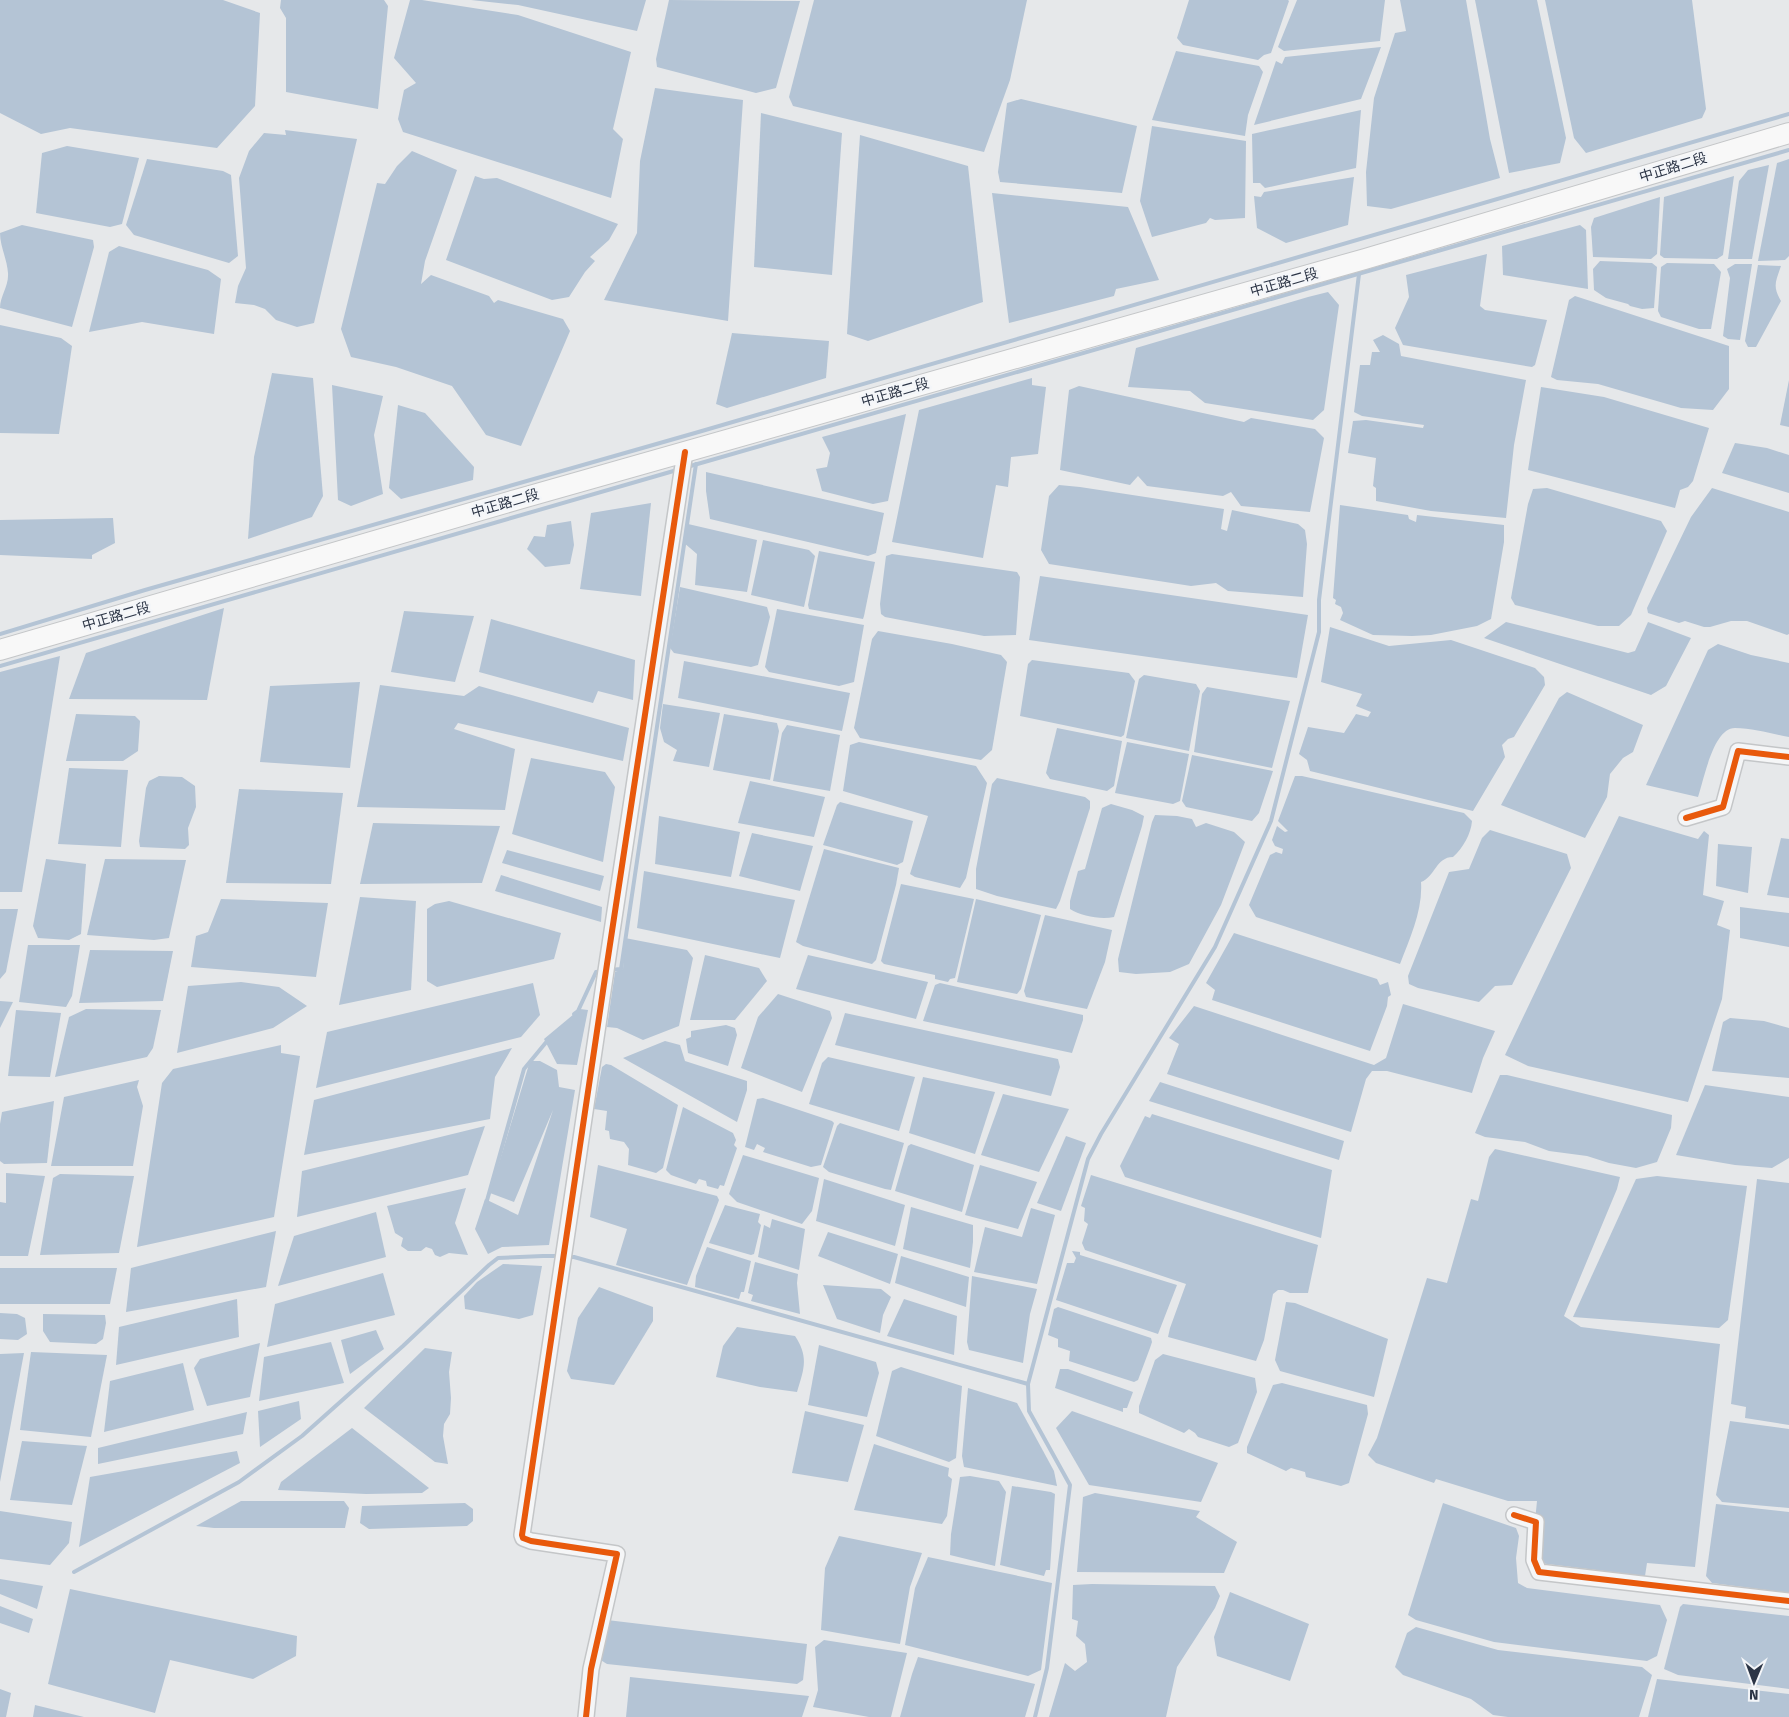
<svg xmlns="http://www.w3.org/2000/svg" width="1789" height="1717" viewBox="0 0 1789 1717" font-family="'Fira Sans','Noto Sans TC',sans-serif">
<rect width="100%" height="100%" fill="#e6e8ea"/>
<g fill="#b4c4d5">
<polygon points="0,0 223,0 260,13 255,106 217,148 70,128 41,134 0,113"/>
<polygon points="281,0 384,0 388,6 378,109 286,92 286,18 280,8"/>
<polygon points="410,0 422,0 518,15 631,52 613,129 623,139 611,198 403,132 398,119 404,90 416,83 394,58"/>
<polygon points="471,0 646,0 637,31 518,5"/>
<polygon points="669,0 800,1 776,88 756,93 657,67 656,59"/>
<polygon points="814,0 1027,0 1010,80 984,152 793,106 789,97"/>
<polygon points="1189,0 1288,0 1289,1 1271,53 1264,55 1258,60 1183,45 1177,38"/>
<polygon points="1297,0 1385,0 1380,41 1284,51 1278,47"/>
<polygon points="1400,0 1466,0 1490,139 1500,178 1391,209 1367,206 1366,172 1374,98 1395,33 1406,31"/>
<polygon points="1475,0 1537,0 1566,138 1560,163 1509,173"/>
<polygon points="1545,0 1692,0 1706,109 1702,118 1586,153 1574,138"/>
<polygon points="1381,47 1361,99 1254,125 1276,61 1282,64 1285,57"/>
<polygon points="1176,51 1259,66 1263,72 1248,115 1245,136 1152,120"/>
<polygon points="655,88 743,100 728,321 604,300 637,233 640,161"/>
<polygon points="1021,99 1137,126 1122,193 1000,182 998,172 1007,103"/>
<polygon points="1361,110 1356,168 1265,188 1260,183 1253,183 1252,134"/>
<polygon points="761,113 842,133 832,275 754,267"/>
<polygon points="1152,126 1246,141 1245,218 1215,220 1210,218 1206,223 1152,237 1140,201"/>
<polygon points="285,130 357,139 314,323 297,327 276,320 265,309 254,305 235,303 238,286 246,268 239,178 249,151 264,133 286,135"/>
<polygon points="860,135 968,166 983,302 868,341 847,334"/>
<polygon points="67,146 139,158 122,224 110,227 36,213 42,153"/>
<polygon points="412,151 457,170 425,261 421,284 431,275 489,296 494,303 498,300 563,319 570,331 521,446 486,435 452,386 396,367 351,357 341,329 377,183 385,184 397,166"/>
<polygon points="147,159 223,171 231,175 238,256 229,263 134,235 126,225"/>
<polygon points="1789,159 1789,256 1785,260 1758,261 1777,163"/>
<polygon points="1769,165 1752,259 1728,259 1739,181 1748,170"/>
<polygon points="475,176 484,179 497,178 618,224 609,240 590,257 595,261 585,272 569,297 552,300 446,260"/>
<polygon points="1734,176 1723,255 1717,259 1664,258 1660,255 1664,197"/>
<polygon points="1354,177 1348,225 1286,243 1257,228 1254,196 1261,197 1264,192"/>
<polygon points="992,193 1128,207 1159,280 1116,289 1114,296 1009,323"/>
<polygon points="1660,197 1657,254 1651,259 1593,257 1591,227 1594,218"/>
<path d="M 22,225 L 93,240 L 94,247 L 72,327 L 0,308 C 0,296 9,286 8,273 C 7,259 0,246 0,233 Z"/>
<polygon points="1580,225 1586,230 1588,289 1503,275 1502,246"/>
<polygon points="119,246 208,270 221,279 214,334 142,322 89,332 109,252"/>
<polygon points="1487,254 1480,306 1485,310 1547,320 1535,365 1532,367 1403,345 1395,328 1409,297 1406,275"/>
<polygon points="1600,261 1652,263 1657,267 1654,308 1642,309 1630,306 1628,304 1606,298 1594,290 1593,269"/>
<polygon points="1667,263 1714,264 1721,272 1711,329 1699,329 1661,317 1658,311 1661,267"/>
<polygon points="1735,264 1752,264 1740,340 1728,339 1723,336 1730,278 1727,269"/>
<path d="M 1758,265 L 1781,266 C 1776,281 1772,286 1781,301 L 1756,347 L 1748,347 L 1745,341 Z"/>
<polygon points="1328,292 1339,305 1324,410 1313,420 1205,403 1190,391 1128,387 1136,348 1308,297"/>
<polygon points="1575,296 1729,346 1729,389 1713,410 1681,408 1598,384 1557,380 1551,377 1569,300"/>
<polygon points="0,325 61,338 72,346 59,434 0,433"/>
<polygon points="732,333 829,341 826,378 727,408 716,404"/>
<polygon points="1383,335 1399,344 1401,356 1526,380 1514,445 1506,518 1431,511 1376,501 1376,488 1373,486 1376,458 1348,453 1353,421 1366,420 1423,428 1424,425 1362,416 1354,412 1360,365 1370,365 1372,352 1380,352 1373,340"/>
<polygon points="272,373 313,378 323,496 312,517 248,539 254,457"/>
<polygon points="1032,378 1032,385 1046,387 1038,454 1011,457 1008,487 996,485 983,558 892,542 919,410"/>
<polygon points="1789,380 1789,427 1780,425"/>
<polygon points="332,385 383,396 374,435 383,494 351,506 338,500"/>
<polygon points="1079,386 1244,422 1251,418 1315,429 1324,438 1310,512 1241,506 1231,492 1223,496 1147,486 1138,476 1130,485 1060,470 1069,390"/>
<polygon points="1541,387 1604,397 1709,428 1693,481 1688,487 1680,490 1675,508 1528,470"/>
<polygon points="398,405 425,413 474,467 473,480 401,499 389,488"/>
<polygon points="906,414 888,501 873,504 822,491 816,469 827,467 830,453 822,437"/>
<polygon points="1735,443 1767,448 1789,455 1789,493 1722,473"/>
<polygon points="706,472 884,513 876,553 868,556 710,519 706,491"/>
<polygon points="1059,485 1080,487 1224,509 1221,529 1227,531 1232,510 1298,524 1305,530 1307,544 1303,597 1228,591 1216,583 1191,586 1049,564 1041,550 1049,496"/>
<polygon points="1547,488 1661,521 1667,531 1631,615 1619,626 1598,626 1515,605 1511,598 1528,504 1533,489"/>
<polygon points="1712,488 1789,512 1789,634 1787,635 1747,621 1731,621 1710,627 1704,627 1685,621 1679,623 1648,613 1647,608 1691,517"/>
<polygon points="651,503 641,596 580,589 591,513"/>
<polygon points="1340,505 1408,515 1409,519 1416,522 1417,515 1504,525 1504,542 1491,619 1477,626 1431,635 1412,636 1373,635 1340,620 1343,613 1341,607 1335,604 1336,600 1333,598"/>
<polygon points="113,518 115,543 92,555 92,559 0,555 0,520"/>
<polygon points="571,521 574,545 570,564 545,567 527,549 534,536 545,537 547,525"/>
<polygon points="688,524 757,540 747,592 695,585 697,554 683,542"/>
<polygon points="763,540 809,550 815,556 804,607 751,595"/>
<polygon points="819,551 875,562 864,616 863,619 809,609 808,605"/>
<polygon points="892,554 1017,572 1020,577 1016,635 984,636 885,617 881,614 880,604 886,556"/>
<polygon points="1040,576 1308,615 1297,678 1029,640"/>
<polygon points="680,587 767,607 770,617 758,665 751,667 674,653 670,648"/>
<polygon points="224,608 207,700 69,699 86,653"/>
<polygon points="777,609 864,625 854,682 839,686 769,672 765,667"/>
<polygon points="404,611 474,616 455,682 391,672"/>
<polygon points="491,619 635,660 633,700 598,691 593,703 479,672"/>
<polygon points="1506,622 1628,653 1635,651 1648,622 1691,638 1666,686 1651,695 1484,638"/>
<polygon points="1330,627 1389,646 1451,640 1535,668 1544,677 1545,685 1514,737 1508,739 1502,745 1505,757 1473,811 1310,771 1307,760 1299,754 1308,727 1344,733 1356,714 1368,717 1371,712 1356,706 1362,694 1321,682"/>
<polygon points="878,631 952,644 1001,655 1007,662 992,750 981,760 860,738 854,728 872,639"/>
<path d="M 1718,644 L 1751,655 L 1789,663 L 1789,737 C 1772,734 1753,728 1735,728 C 1713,728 1704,780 1698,797 L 1646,785 L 1708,650 Z"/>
<polygon points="60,656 22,892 0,892 0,672"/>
<polygon points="1032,660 1129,673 1135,681 1124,735 1121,737 1020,716 1028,664"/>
<polygon points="684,661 850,693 842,731 678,698"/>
<polygon points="1144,675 1196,684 1200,691 1189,751 1126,738 1139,679"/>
<polygon points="360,682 350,768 260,762 270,686"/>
<polygon points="380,685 464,696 479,686 629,728 623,761 458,723 454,729 515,749 505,810 357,807"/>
<polygon points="1207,687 1290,701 1272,768 1194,752 1202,694"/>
<polygon points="1567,692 1643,725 1633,752 1623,758 1610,774 1607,797 1585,838 1501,805 1559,698"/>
<polygon points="663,704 720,713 709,767 673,761 677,750 664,742 660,728"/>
<polygon points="76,714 135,716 140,721 138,751 123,761 66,761"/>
<polygon points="724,714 777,723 779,731 770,780 713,770"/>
<polygon points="787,725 840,735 830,791 773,781 782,733"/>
<polygon points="1057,728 1122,741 1114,786 1107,791 1050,779 1046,773"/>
<polygon points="859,742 976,766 987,783 966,878 960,888 915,877 910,874 928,816 843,791 850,745"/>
<polygon points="1127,742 1189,754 1180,801 1173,804 1115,793"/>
<polygon points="1192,755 1273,771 1259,813 1252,821 1186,807 1182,801"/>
<polygon points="531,758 605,772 615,787 603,862 512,834"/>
<polygon points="69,768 128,770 121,847 58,844"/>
<polygon points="159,776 182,777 195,786 196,807 188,828 189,845 185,849 140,847 139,841 146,788 149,781"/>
<path d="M 1295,776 L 1302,776 L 1464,813 L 1472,821 C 1471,834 1463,848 1453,857 C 1436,857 1435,877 1421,882 C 1423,910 1410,938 1400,964 L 1256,917 L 1249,905 L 1270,855 L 1276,852 L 1282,854 L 1283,849 L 1275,846 L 1272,840 L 1277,826 L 1285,832 L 1288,831 L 1278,821 Z"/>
<polygon points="997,778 1085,797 1090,801 1090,808 1060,901 1056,909 997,896 976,889 976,869 992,784"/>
<polygon points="750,781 825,797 814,837 738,823"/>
<polygon points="239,789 343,793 331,884 226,883"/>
<polygon points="840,802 913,821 903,862 897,865 823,845 837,805"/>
<path d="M 1111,804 L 1132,810 L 1144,816 L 1142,826 L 1114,917 C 1101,920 1081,916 1070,909 L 1070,901 L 1078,871 L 1085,869 L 1102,808 Z"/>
<polygon points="1155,815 1177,816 1192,819 1196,827 1206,823 1234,832 1245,842 1221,905 1189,964 1170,972 1136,974 1119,972 1118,959 1152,822"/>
<polygon points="659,816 740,832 731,877 655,864"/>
<polygon points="1619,816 1698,839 1704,831 1709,835 1703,895 1724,901 1717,925 1730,930 1722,999 1688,1102 1528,1066 1505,1055"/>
<polygon points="373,823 500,826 482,883 360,884"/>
<polygon points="1490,830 1567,854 1571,868 1512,985 1495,986 1479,1002 1418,988 1409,984 1408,976 1449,872 1469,869 1482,838"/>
<polygon points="752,833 813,846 800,891 739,876"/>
<polygon points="1781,838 1789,839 1789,898 1767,895"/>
<polygon points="1718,844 1752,847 1748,893 1716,886"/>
<polygon points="824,849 899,868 896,885 876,960 872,964 803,946 796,942"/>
<polygon points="507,850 604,876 600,891 502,863"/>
<polygon points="46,859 86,864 81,934 69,940 38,938 33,926"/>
<polygon points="105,859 186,860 169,938 154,940 87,935"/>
<polygon points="644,871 795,900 780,958 637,928"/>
<polygon points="501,875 602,907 601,922 495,891"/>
<polygon points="901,884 974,899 955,978 950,979 948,982 935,979 935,975 884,964 881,961"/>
<polygon points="360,897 416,901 411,990 339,1005"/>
<polygon points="221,899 328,903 316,977 191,967 196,936 208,932"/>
<polygon points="976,899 1041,915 1021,989 1017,994 957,982"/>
<polygon points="449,901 561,933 554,959 437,987 427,981 427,909 435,904"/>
<polygon points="1740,907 1789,913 1789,947 1740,938"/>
<polygon points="0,909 18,909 6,972 0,979"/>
<polygon points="1045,915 1112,930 1105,962 1087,1009 1026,997 1024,991"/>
<polygon points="1234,933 1377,979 1380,985 1388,982 1391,995 1388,997 1387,1006 1370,1051 1212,1000 1215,990 1206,983"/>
<polygon points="625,938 687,950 693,958 679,1026 643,1040 617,1028 607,1027 615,972 623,969"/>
<polygon points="28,945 80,945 72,996 66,1007 19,1002"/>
<polygon points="90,950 173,951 163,1001 79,1003"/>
<polygon points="705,955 759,968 767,981 735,1020 690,1020"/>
<polygon points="808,955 928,982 916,1019 796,989"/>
<polygon points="241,982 279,987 307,1006 273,1028 177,1053 188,986"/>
<polygon points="533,983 540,1015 521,1037 316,1088 327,1032"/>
<polygon points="940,983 1083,1015 1083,1020 1072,1053 923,1021 935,985"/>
<polygon points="778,994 830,1011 832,1018 802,1092 741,1068 758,1017"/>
<polygon points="0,1001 13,1002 0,1028"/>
<polygon points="1403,1004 1495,1031 1483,1058 1472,1093 1387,1071 1372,1071 1366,1079 1351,1132 1167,1074 1179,1044 1169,1038 1194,1006 1374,1065 1386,1058"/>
<polygon points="86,1009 161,1010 153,1048 147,1057 55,1077 69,1017"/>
<polygon points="580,1009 588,1010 577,1065 557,1064 544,1039"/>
<polygon points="16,1010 61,1013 50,1077 8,1076"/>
<polygon points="845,1013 1058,1059 1060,1067 1051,1096 835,1045"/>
<polygon points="1730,1018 1764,1021 1789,1028 1789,1078 1712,1071 1723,1022"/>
<polygon points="726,1025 735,1028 737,1035 728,1066 688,1053 686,1039 691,1037 691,1031"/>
<polygon points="665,1041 680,1045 685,1061 747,1081 747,1090 737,1122 623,1058"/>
<polygon points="281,1045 281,1053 300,1056 274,1217 137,1247 162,1083 173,1069"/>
<polygon points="512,1048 495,1077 490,1119 304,1155 314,1100"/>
<polygon points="828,1057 915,1077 899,1131 809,1104 822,1063"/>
<polygon points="530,1061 540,1061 557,1070 559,1087 575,1090 549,1245 502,1247 488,1254 475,1229 485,1199 518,1215 553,1110 514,1202 490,1193"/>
<polygon points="606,1064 611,1065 678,1105 663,1168 656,1173 628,1165 629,1149 624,1142 610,1139 609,1131 605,1130 607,1111 594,1109 602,1067"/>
<polygon points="1500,1075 1507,1075 1672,1115 1671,1128 1657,1162 1636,1168 1609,1163 1587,1156 1549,1151 1525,1142 1485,1137 1475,1133"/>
<polygon points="923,1077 995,1092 975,1154 909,1133"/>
<polygon points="139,1080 137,1087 143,1106 133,1166 51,1166 64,1097"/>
<polygon points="1160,1082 1344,1141 1339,1160 1149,1101"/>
<polygon points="1705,1085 1789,1097 1789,1158 1772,1168 1735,1165 1676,1155"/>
<polygon points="1003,1094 1069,1109 1039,1172 981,1155"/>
<polygon points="763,1098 832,1121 834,1123 821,1165 811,1167 763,1152 765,1148 757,1144 754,1150 745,1147 757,1099"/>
<polygon points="54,1101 47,1163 4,1164 0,1161 0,1124 2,1112"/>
<polygon points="683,1107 733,1133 736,1140 734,1145 737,1148 724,1186 720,1185 718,1189 707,1186 706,1181 699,1179 696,1184 671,1175 666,1170"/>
<polygon points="1152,1114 1332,1170 1321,1238 1125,1177 1120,1166 1145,1116 1150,1118"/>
<polygon points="840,1123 904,1143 891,1190 885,1189 829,1172 823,1167 837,1126"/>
<polygon points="485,1126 468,1175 297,1217 302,1171"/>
<polygon points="1066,1136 1086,1143 1061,1211 1037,1203"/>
<polygon points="911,1144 974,1165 962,1212 895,1191 908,1146"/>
<polygon points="1495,1149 1620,1177 1617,1189 1564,1316 1581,1327 1720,1344 1695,1567 1647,1563 1645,1576 1531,1562 1537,1501 1508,1501 1436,1479 1434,1483 1376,1463 1368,1455 1377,1438 1427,1278 1447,1283 1471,1199 1478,1201 1489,1157"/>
<polygon points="743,1155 819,1178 812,1211 802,1224 737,1202 729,1194"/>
<polygon points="598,1165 717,1196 719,1200 687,1285 616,1265 627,1229 590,1217"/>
<polygon points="980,1165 1037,1182 1018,1229 965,1215"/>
<polygon points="6,1173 45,1176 28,1256 0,1256 0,1202 6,1203"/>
<polygon points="60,1174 134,1176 119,1253 40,1255 53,1178"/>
<polygon points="1091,1175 1318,1245 1308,1293 1290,1293 1283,1290 1278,1290 1273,1294 1264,1340 1256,1361 1168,1337 1170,1328 1186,1284 1085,1250 1082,1243 1088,1224 1084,1221 1085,1208 1081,1206"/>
<polygon points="1657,1176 1747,1186 1728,1320 1719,1328 1573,1317 1636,1179"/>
<polygon points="824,1179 905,1205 895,1246 816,1221"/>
<polygon points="1757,1179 1789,1183 1789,1425 1745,1418 1746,1407 1731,1404"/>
<polygon points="466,1188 455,1223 468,1255 449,1253 440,1257 435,1255 432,1249 426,1247 421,1251 408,1251 401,1246 403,1238 395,1233 387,1206"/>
<polygon points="725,1205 760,1214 758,1222 761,1225 754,1254 751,1255 709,1243"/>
<polygon points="911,1207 973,1225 973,1242 970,1268 903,1249"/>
<polygon points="1031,1208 1055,1215 1037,1284 974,1272 985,1227 1022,1237"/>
<polygon points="376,1212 386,1257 278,1286 294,1236"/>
<polygon points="772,1219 805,1229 799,1270 758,1257 764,1225 770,1228"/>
<polygon points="276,1231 266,1287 126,1312 131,1268"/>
<polygon points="828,1232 898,1254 890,1284 818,1256"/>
<polygon points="707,1247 751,1261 744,1292 741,1292 739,1299 695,1287 696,1276"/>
<polygon points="1072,1251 1080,1252 1080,1255 1177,1285 1158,1334 1056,1300 1067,1263 1074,1263 1076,1258"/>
<polygon points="901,1256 969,1277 966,1307 895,1283"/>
<polygon points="755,1262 798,1274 797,1283 800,1314 751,1301 753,1295 748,1293"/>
<polygon points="503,1264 542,1266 533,1315 519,1319 465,1309 464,1296 477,1282"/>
<polygon points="0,1268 117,1268 110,1304 0,1304"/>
<polygon points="383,1273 395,1315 267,1347 275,1304"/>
<polygon points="972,1276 1037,1289 1030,1314 1023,1363 969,1350 967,1342"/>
<polygon points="823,1285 881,1289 891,1297 883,1315 880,1333 837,1319"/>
<polygon points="599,1287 653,1307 653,1321 614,1385 571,1379 567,1371 578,1318"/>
<polygon points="237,1299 239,1337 116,1365 119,1327"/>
<polygon points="904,1299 957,1316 954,1355 887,1336"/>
<polygon points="1286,1302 1295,1303 1388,1339 1374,1397 1280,1371 1275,1360"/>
<polygon points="1058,1307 1151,1338 1152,1342 1150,1348 1138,1380 1134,1382 1069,1361 1070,1351 1058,1347 1058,1339 1048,1335 1054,1309"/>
<polygon points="0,1313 17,1314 25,1318 27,1334 18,1340 0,1339"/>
<polygon points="43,1314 105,1315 106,1323 103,1339 96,1344 50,1342 43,1331"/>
<path d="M 737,1327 L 795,1336 C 809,1357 804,1369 797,1392 L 760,1387 L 716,1377 L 723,1346 Z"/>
<polygon points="376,1330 384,1349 350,1374 341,1340"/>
<polygon points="331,1342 344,1383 259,1401 264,1357"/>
<polygon points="260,1343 250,1397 207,1406 194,1368 200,1359"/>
<polygon points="819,1345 876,1362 879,1373 867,1417 808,1405"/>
<polygon points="425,1348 452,1352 449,1372 451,1398 450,1414 444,1424 443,1436 448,1464 435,1462 364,1408"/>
<polygon points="31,1352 107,1355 91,1437 20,1430"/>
<polygon points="24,1353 0,1482 0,1354"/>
<polygon points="1163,1354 1255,1378 1257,1392 1238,1443 1229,1447 1198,1437 1195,1433 1189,1429 1184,1433 1139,1413 1139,1406 1155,1360"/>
<polygon points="183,1363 194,1410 104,1432 110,1381"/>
<polygon points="901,1367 962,1386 956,1458 949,1462 876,1436 892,1371"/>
<polygon points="1060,1369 1068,1369 1133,1392 1127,1408 1123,1408 1123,1412 1055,1388"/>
<polygon points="1282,1383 1367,1405 1368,1414 1349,1483 1341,1486 1306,1477 1305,1472 1291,1468 1286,1471 1247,1453 1247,1447 1273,1385"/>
<polygon points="968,1388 1017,1403 1054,1471 1057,1486 964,1467 962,1456"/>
<polygon points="299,1401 301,1419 260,1447 258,1411"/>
<polygon points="805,1411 864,1425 848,1482 792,1473"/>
<polygon points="1072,1411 1218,1463 1201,1502 1089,1485 1056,1428"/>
<polygon points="247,1412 243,1434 98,1464 98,1448"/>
<polygon points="1730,1421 1789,1429 1789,1508 1722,1502 1716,1495"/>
<polygon points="352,1428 429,1488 422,1493 366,1494 278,1490 281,1482"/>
<polygon points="22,1441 87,1446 72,1505 10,1500"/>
<polygon points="874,1444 949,1468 948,1476 952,1479 947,1516 942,1524 854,1510"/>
<polygon points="237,1451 240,1463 79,1547 90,1477"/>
<polygon points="970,1476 999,1481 1006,1492 995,1566 950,1555 951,1534 960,1477"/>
<polygon points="1012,1486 1051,1492 1055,1494 1050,1570 1046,1570 1044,1576 1000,1565"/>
<polygon points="1095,1493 1200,1511 1196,1517 1237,1542 1224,1573 1077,1572 1083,1497"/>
<polygon points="241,1501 344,1501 349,1508 345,1528 214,1528 196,1526"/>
<polygon points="465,1503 473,1509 473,1521 467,1526 369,1529 360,1523 362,1506"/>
<polygon points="1443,1503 1516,1528 1519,1536 1516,1558 1518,1583 1527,1588 1660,1605 1667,1620 1657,1656 1647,1661 1494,1642 1416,1620 1408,1615"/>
<polygon points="1716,1504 1789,1512 1789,1593 1712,1583 1706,1576"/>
<polygon points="0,1511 72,1522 69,1543 50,1565 0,1559"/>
<polygon points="839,1536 922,1553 910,1587 900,1644 821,1630 825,1568"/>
<polygon points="928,1557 1052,1583 1041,1670 1028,1676 905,1645 915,1588"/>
<polygon points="0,1579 43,1586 37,1609 0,1594"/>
<polygon points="1092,1584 1215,1586 1220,1596 1215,1608 1177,1667 1166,1717 1049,1717 1065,1663 1075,1671 1087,1662 1085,1644 1076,1636 1078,1621 1072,1619 1073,1585"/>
<polygon points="70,1589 297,1636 296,1656 253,1679 170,1660 155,1713 48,1684"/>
<polygon points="1230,1592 1309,1624 1290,1681 1217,1656 1214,1637"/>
<polygon points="1683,1604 1789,1616 1789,1689 1678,1675 1664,1669 1680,1607"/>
<polygon points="0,1606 33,1619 29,1633 0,1623"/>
<polygon points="607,1620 807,1644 803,1680 797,1684 607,1664 599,1659"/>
<polygon points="1416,1627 1498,1650 1642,1667 1652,1675 1639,1717 1508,1717 1493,1715 1471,1699 1403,1675 1395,1667 1407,1633"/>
<polygon points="824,1640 907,1653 891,1717 869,1717 813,1707 818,1690 815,1647"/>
<polygon points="918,1657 1035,1684 1025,1717 900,1717 912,1674"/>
<polygon points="630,1677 809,1696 802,1717 626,1717"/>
<polygon points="1657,1679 1789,1694 1789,1717 1648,1717"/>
<polygon points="0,1689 11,1693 6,1717 0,1717"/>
<polygon points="35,1705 84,1717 33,1717"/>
</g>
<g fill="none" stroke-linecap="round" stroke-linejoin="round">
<g stroke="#b4c4d5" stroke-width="4">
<polyline points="687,467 1789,150"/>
<polyline points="0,634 145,590 695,433 1789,114"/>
<polyline points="0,666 677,470"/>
<polyline points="610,970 621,969 696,464"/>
<polyline points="574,1014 578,1011 596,972 603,971"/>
<polyline points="486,1204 524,1069 548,1040"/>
<polyline points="567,1257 574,1257 1028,1384"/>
<polyline points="74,1572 239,1482 302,1436 403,1346 489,1265 498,1258 543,1256 560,1256"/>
<polyline points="1035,1717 1047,1668 1070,1485 1029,1411 1028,1384 1088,1159 1101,1134 1215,947 1271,821 1319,632 1319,600 1359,274"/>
</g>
<g stroke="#c4c6c8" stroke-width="18">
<g id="street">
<polyline points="1686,818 1723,807 1738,751 1789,757"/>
<polyline points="1514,1515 1536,1522 1534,1560 1539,1572 1789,1601"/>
<polyline points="586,1717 591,1669 617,1554 531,1541 523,1538 522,1535 607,964 685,452"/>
</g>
</g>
<g stroke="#c4c6c8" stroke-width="22">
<polyline id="secondary" points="0,650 519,499 1365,259 1789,133"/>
</g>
<use href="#street" stroke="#f5f6f7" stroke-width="15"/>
<use href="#secondary" stroke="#f8f8f8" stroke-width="20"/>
<g stroke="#f4f6f9" stroke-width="9">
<g id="cycleway">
<polyline points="1686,818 1723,807 1738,751 1789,757"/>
<polyline points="1514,1515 1536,1522 1534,1560 1539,1572 1789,1601"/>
<polyline points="586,1717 591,1669 617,1554 531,1541 523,1538 522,1535 607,964 685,452"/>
</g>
</g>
<use href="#cycleway" stroke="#e8590c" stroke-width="6"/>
</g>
<g text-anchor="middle" stroke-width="5" stroke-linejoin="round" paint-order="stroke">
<g font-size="14" fill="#2b3445" stroke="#f4f6f9">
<text transform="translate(1673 167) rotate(-17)" y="5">中正路二段</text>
<text transform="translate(1284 282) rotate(-16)" y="5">中正路二段</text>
<text transform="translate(895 392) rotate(-16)" y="5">中正路二段</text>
<text transform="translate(505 503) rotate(-16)" y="5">中正路二段</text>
<text transform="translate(116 616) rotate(-16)" y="5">中正路二段</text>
</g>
</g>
<g transform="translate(1754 1682) rotate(181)" stroke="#f4f6f9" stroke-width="4" paint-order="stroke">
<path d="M0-4L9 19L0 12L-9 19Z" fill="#2b3445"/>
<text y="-8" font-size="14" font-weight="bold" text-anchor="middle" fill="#2b3445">N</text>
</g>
</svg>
